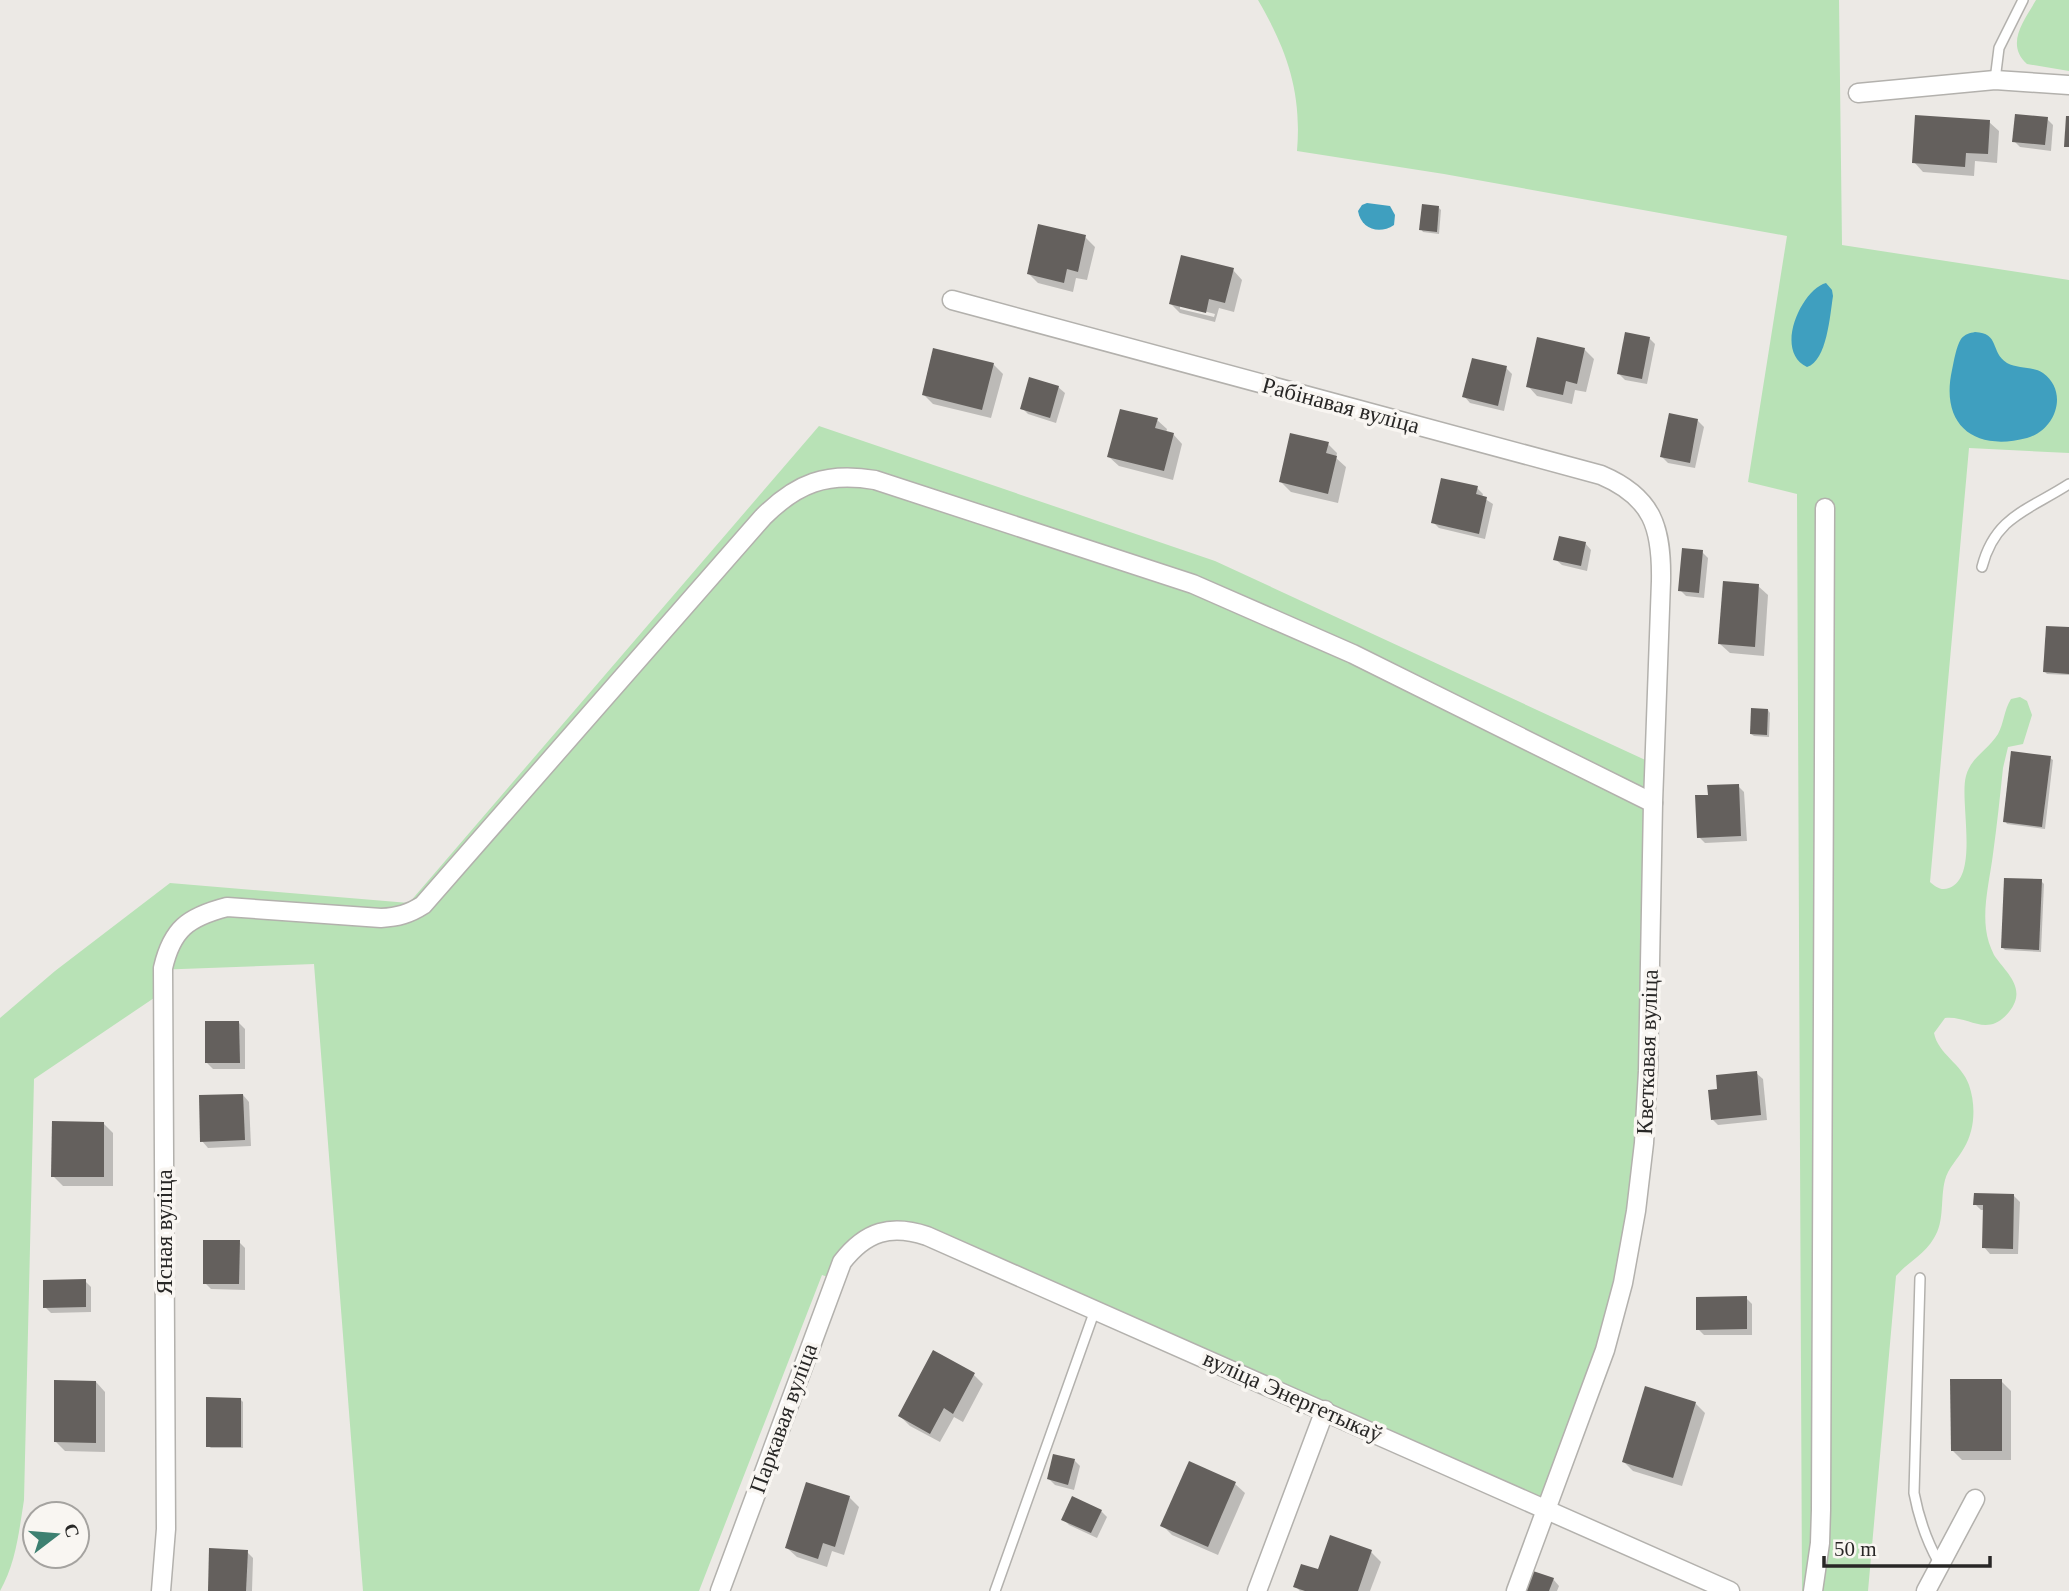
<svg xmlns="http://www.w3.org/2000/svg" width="2069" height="1591" viewBox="0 0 2069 1591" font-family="Georgia,serif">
<rect width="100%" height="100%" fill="#ece9e5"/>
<g fill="#b8e2b6">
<path d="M 1258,0 L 1839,0 L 1842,245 L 2069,280 L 2069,453 L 1969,448 L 1930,882 C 1936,887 1941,891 1949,888 C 1980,877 1959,801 1966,776 C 1971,757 1988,750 1998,734 C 2004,723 2004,710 2011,699 L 2020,697 L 2027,701 L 2032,715 L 2023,744 L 2008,747 L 2003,768 C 2000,796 1997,825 1993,854 C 1990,878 1983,905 1986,929 C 1987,938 1990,947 1994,955 C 2006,973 2028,988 2009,1012 C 1987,1039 1969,1015 1945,1018 L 1934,1033 C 1938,1054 1962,1064 1969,1085 C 1976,1105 1975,1130 1964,1148 C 1958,1159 1948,1168 1945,1180 C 1940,1199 1945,1221 1934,1238 C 1924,1255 1908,1262 1896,1276 L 1868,1591 L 1802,1591 L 1797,494 L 1748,482 L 1787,236 L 1444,174 L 1297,151 C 1302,92 1287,50 1258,0 Z"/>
<path d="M 2036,0 L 2069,0 L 2069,71 L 2027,64 C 2005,44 2024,21 2036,0 Z"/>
<path d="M 819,426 L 1215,561 L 1654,764 L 1648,1071 L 1623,1283 L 1547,1509 L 927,1236 L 880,1232 L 834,1279 L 822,1275 L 699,1591 L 363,1591 L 314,964 L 154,970 L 154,998 L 34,1079 L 24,1500 C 19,1531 16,1563 0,1591 L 0,1018 L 55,971 L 170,883 L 409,903 Z"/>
</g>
<g fill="#3f9fbf">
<path d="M 1367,203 L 1390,206 L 1395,215 L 1394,225 C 1379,235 1361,229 1358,211 L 1362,205 Z"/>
<path d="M 1826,283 L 1832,290 L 1833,296 C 1830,315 1827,361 1807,367 C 1773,351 1802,289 1826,283 Z"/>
<path d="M 1975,332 C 2000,333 1990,352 2007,363 C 2018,369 2033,366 2043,373 C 2069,392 2056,430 2027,438 C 1974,452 1940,425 1952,370 C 1954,361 1956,347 1961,339 C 1965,334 1970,333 1975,332 Z"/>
</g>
<g fill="#0003" fill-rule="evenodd">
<polygon points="2047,119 2053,125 2051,151 2020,147 2014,141"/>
<polygon points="1989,122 1999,131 1997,163 1975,161 1974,176 1923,172 1914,162"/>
<polygon points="1439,208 1441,210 1439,234 1423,232 1421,229"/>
<polygon points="1085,237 1095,247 1087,280 1076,278 1073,292 1038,283 1029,274"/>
<path d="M 1233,270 L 1242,280 L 1234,312 L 1219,308 L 1215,322 L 1180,313 L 1171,304 ZM 1180,305 L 1215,314 L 1214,317 L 1180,309 Z"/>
<polygon points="1649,338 1655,344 1647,384 1625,380 1619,374"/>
<polygon points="1584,349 1594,359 1586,392 1575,390 1572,404 1537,396 1528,386"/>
<polygon points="993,364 1003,374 991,418 933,404 923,394"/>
<polygon points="1506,368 1512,374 1504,411 1470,403 1464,396"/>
<polygon points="1058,387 1065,393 1056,423 1028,414 1022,408"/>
<polygon points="1157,420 1167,429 1166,433 1173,434 1182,444 1173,480 1119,466 1109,457"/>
<polygon points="1697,420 1704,427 1695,468 1668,463 1662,457"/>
<polygon points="1328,444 1337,453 1336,458 1346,467 1338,503 1291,492 1281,482"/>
<polygon points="1477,488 1483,494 1482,497 1493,504 1485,539 1439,528 1433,522"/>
<polygon points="1585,543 1591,550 1587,571 1562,565 1555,559"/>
<polygon points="1702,552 1708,558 1704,598 1686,596 1680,590"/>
<polygon points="1758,586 1768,595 1764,656 1730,653 1720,644"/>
<polygon points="2069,629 2069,675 2047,674 2044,671"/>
<polygon points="1768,710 1770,713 1769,737 1754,736 1751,734"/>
<polygon points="2050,758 2053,760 2045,829 2007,824 2005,821"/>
<polygon points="1738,786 1744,792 1747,841 1705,843 1699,837 1710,797"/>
<polygon points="2041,881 2044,884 2041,952 2005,950 2003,948"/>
<polygon points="239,1023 245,1029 245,1069 213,1069 207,1063"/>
<polygon points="1756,1073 1763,1079 1767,1120 1718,1125 1712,1119 1719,1091"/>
<polygon points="243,1095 249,1102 251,1146 208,1148 202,1141"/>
<polygon points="104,1124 113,1133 113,1186 63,1186 53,1176"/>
<polygon points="2014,1196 2020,1202 2018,1254 1990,1254 1984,1247 1985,1210 1981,1210 1975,1204"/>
<polygon points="239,1242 245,1248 245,1290 211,1289 205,1283"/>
<polygon points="85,1281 91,1287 91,1312 51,1313 45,1307"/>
<polygon points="1746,1298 1752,1304 1752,1335 1704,1335 1698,1329"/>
<polygon points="973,1374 983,1384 963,1422 954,1417 940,1442 910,1426 900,1416"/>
<polygon points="2001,1381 2011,1391 2011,1460 1962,1460 1952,1450"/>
<polygon points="96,1382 105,1392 105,1452 65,1451 56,1442"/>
<polygon points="240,1399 243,1402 243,1448 211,1448 208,1446"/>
<polygon points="1695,1403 1705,1413 1682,1486 1633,1471 1624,1462"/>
<polygon points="1074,1460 1080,1466 1074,1490 1055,1485 1049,1479"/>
<polygon points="1235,1484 1245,1493 1218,1555 1172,1535 1162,1525"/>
<polygon points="849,1497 859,1507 844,1555 832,1551 827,1567 797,1557 787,1548"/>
<polygon points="1101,1511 1107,1517 1097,1538 1069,1525 1063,1519"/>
<polygon points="247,1552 253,1558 252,1591 209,1591"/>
<polygon points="1371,1552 1381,1562 1370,1591 1300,1591 1295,1586 1319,1572"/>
<polygon points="1553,1579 1559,1586 1557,1591 1525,1591"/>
</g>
<g fill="#64605d">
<polygon points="2015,114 2048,117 2045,145 2012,142"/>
<polygon points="1915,115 1990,120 1988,154 1966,153 1965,167 1912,163"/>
<polygon points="2066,116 2069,116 2069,147 2064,147"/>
<polygon points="1422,204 1439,206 1437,232 1419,230"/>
<polygon points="1038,224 1086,235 1078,272 1067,269 1064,283 1027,274"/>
<polygon points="1181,255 1234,268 1225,303 1209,299 1206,313 1169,304"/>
<polygon points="1625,332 1650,337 1642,379 1617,374"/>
<polygon points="1537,337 1585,348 1577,384 1566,381 1563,395 1526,387"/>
<polygon points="933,348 994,363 982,410 922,395"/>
<polygon points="1472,358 1507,366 1498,406 1462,397"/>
<polygon points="1029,377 1059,386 1050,418 1020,409"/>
<polygon points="1120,409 1158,418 1155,428 1174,433 1164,471 1107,457"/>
<polygon points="1669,413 1698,419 1690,463 1660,457"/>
<polygon points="1290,433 1329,442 1326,453 1337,456 1328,494 1279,482"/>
<polygon points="1441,478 1478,486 1476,494 1487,497 1479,534 1431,523"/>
<polygon points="1559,536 1586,542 1581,566 1553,560"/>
<polygon points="1682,548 1703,550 1699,593 1678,591"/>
<polygon points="1723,581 1759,584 1755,647 1718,644"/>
<polygon points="2046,626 2069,627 2069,674 2043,672"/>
<polygon points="1751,708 1768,709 1767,735 1750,734"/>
<polygon points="2011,751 2051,756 2042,827 2003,822"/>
<polygon points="1739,784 1741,836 1697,838 1695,795 1708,795 1707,785"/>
<polygon points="2004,878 2042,879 2039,950 2001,948"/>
<polygon points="205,1021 239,1021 240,1063 205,1063"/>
<polygon points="1757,1071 1761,1115 1711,1120 1708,1090 1717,1089 1716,1075"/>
<polygon points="243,1094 245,1140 200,1142 199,1095"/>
<polygon points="52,1121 104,1122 104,1177 51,1177"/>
<polygon points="1974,1193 2014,1194 2013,1249 1982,1248 1983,1205 1973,1205"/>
<polygon points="203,1240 240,1240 239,1284 203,1284"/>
<polygon points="86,1279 86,1307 43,1308 43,1280"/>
<polygon points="1747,1296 1747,1329 1696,1330 1696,1297"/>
<polygon points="933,1350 975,1373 953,1414 944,1408 930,1434 898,1416"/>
<polygon points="1950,1379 2002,1379 2002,1451 1951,1451"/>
<polygon points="54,1380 96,1381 96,1443 54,1442"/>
<polygon points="1645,1386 1696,1402 1673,1478 1622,1462"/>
<polygon points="206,1397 241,1398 241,1447 206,1447"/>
<polygon points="1053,1454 1075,1459 1068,1485 1047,1479"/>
<polygon points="1189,1461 1236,1482 1208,1547 1160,1526"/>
<polygon points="806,1482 850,1496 835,1547 823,1543 818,1559 785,1548"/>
<polygon points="1072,1496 1102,1510 1091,1533 1061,1520"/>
<polygon points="1330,1535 1372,1550 1358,1591 1305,1591 1293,1587 1301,1564 1318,1569"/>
<polygon points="209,1548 248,1550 246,1591 208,1591"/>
<polygon points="1530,1570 1554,1578 1549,1591 1523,1591"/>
</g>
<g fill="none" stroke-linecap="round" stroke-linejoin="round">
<g stroke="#b3b1ad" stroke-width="12">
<g id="lane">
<polyline points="1995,80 1999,48 2023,0"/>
<path d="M 1982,567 C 1995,516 2029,510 2069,484"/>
<path d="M 1920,1278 L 1914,1493 C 1919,1519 1926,1540 1939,1563"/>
<polyline points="995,1591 1095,1310"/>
</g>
</g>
<g stroke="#b3b1ad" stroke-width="21">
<g id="street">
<polyline points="1858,93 1995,80 2069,85"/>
<path d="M 952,300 L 1601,475 C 1653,497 1662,528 1661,581 L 1653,803 L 1648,1071 L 1644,1143 L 1636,1211 L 1623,1283 L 1605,1350 L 1516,1591"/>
<path d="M 161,1591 L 166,1529 L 163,968 C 172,929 188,917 227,907 L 381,918 C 398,917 409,914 423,905 L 763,517 C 797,483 826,472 875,480 L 1193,584 L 1353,654 L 1653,803"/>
<path d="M 720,1591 L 842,1262 C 866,1231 891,1224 927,1236 L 1730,1591"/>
<polyline points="1257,1591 1325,1410"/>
<polyline points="1813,1591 1820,1543 1821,1510 1825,508"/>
<polyline points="1926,1591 1975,1499"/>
</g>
</g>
<use href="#lane" stroke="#fff" stroke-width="9"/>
<use href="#street" stroke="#fff" stroke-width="18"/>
</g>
<g text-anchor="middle" stroke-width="7" stroke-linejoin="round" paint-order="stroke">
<g font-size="23" fill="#282726" stroke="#f9f6f2">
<text transform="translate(1341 405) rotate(15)" y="8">Рабінавая вуліца</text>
<text transform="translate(1647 1052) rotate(-88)" y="8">Кветкавая вуліца</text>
<text transform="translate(164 1232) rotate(-90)" y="8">Ясная вуліца</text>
<text transform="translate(1293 1396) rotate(24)" y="8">вуліца Энергетыкаў</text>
<text transform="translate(783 1418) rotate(-70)" y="8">Паркавая вуліца</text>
</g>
</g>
<g transform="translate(56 1535) rotate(74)"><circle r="33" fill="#f9f6f2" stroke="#a5a3a0" stroke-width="2"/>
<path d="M0-5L12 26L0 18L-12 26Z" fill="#3d8071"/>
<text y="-10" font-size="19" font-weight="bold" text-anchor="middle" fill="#282726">С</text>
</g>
<path d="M1824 1556v10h166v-10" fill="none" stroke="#282726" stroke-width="3.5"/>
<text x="1834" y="1556" font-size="21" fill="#282726" stroke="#f9f6f2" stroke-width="5" paint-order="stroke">50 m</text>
</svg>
